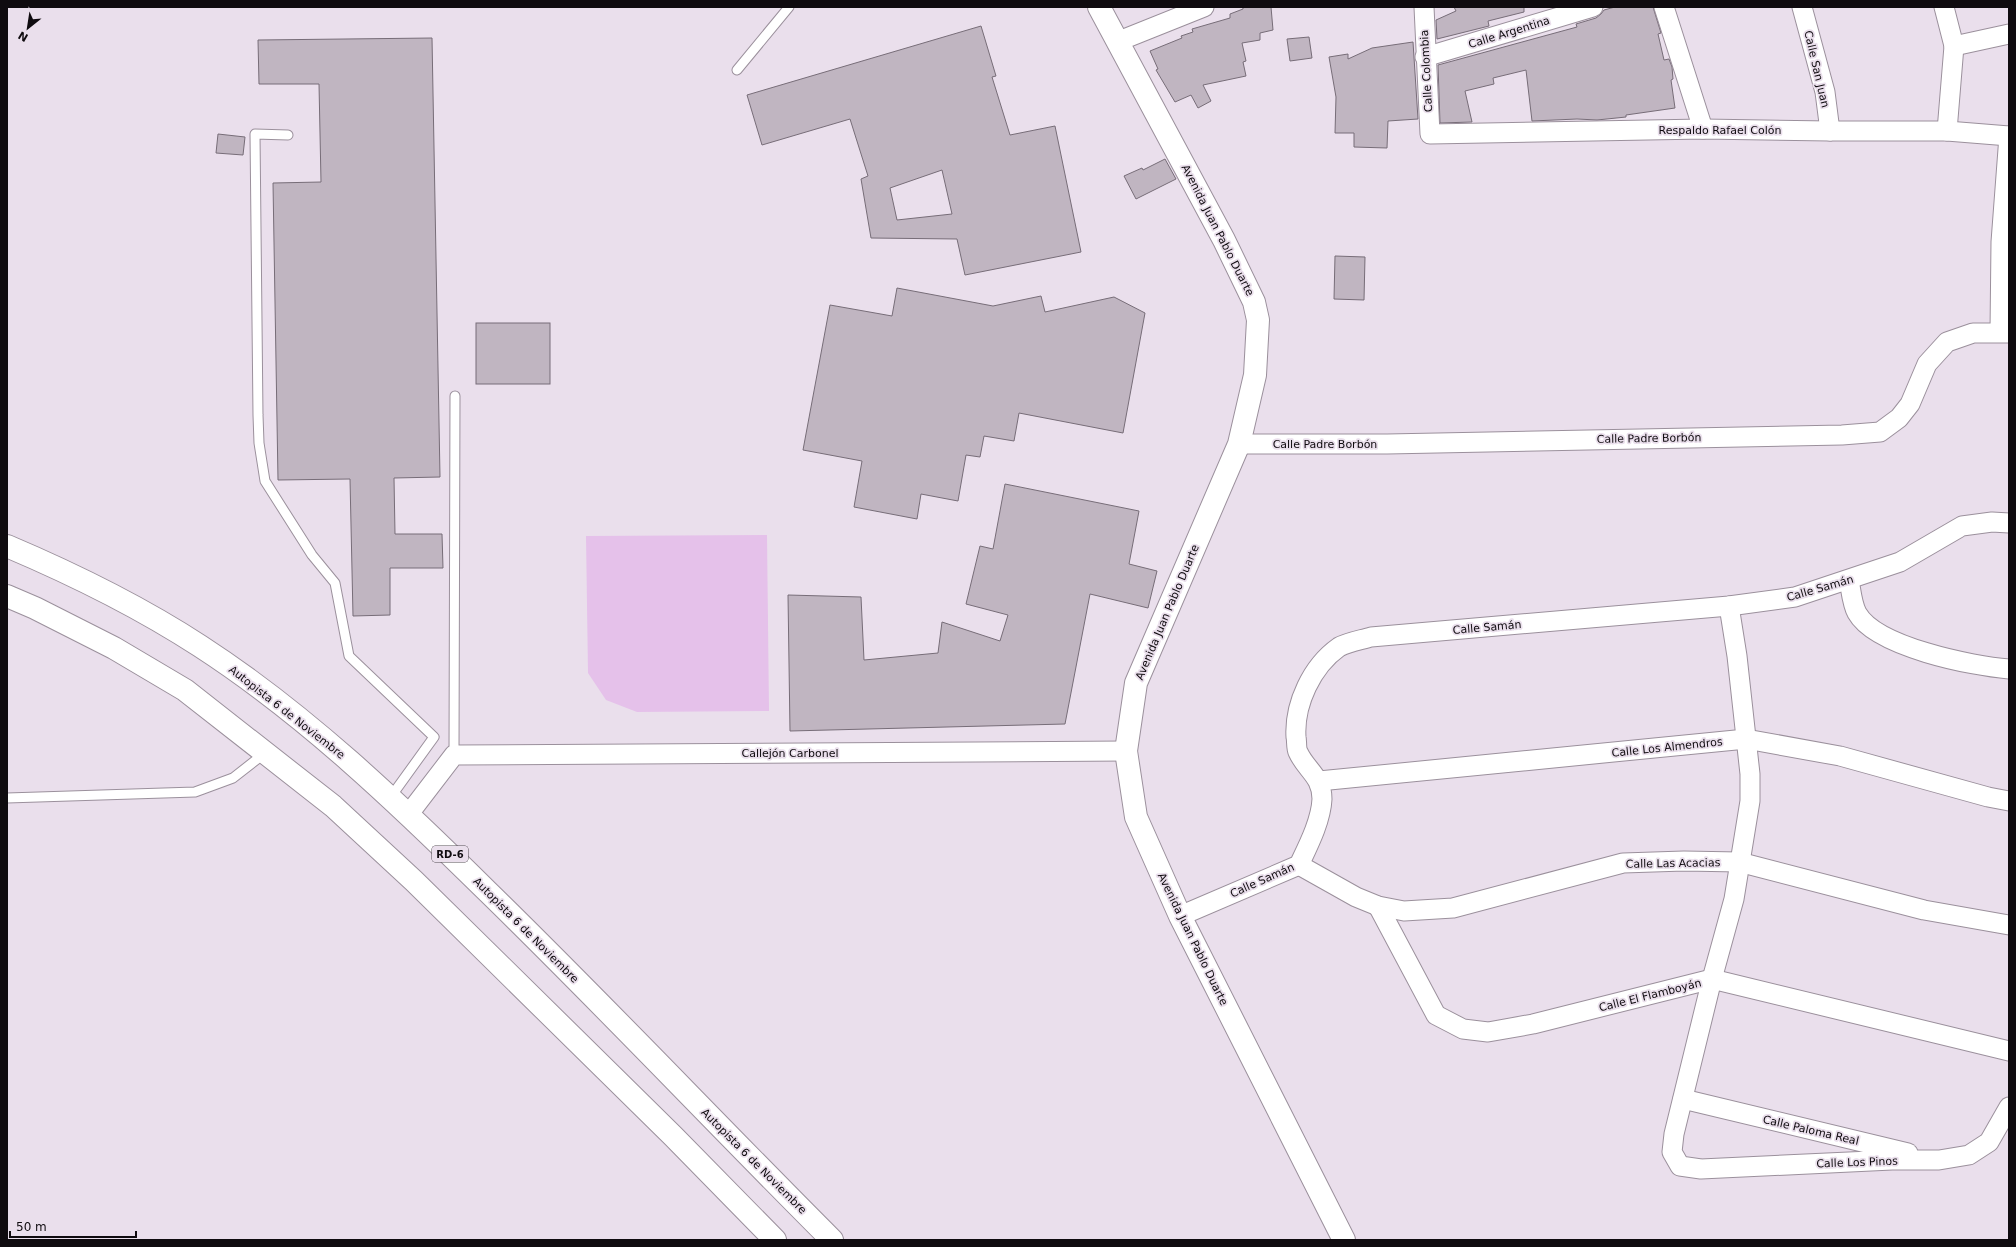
<svg xmlns="http://www.w3.org/2000/svg" width="2016" height="1247" viewBox="0 0 2016 1247" font-family="'DejaVu Sans',sans-serif">
<rect width="100%" height="100%" fill="#eadfec"/>
<polygon fill="#e5c1ea" points="767,535 769,711 637,712 606,700 588,673 586,536"/>
<g fill="#c0b5c1" stroke="#776d78" fill-rule="evenodd">
<polygon points="1243,7 1271,7 1273,30 1260,33 1260,40 1242,43 1246,61 1243,62 1246,76 1203,85 1211,101 1198,108 1191,95 1175,102 1156,70 1158,69 1150,51 1182,38 1181,36 1193,32 1192,29 1230,18 1230,14 1243,9"/>
<polygon points="1454,7 1524,7 1524,12 1488,21 1489,26 1437,39 1436,20 1456,11"/>
<polygon points="1615,7 1653,7 1661,33 1658,34 1664,60 1669,59 1672,67 1673,79 1671,80 1675,108 1626,115 1626,117 1597,120 1577,119 1532,121 1526,70 1493,78 1494,84 1465,91 1472,122 1440,123 1438,65 1577,27 1576,24 1596,18 1601,14 1604,10"/>
<path d="M 981,26 L 996,76 L 992,77 L 1010,135 L 1055,126 L 1081,252 L 965,275 L 957,239 L 871,238 L 861,179 L 868,176 L 850,119 L 762,145 L 747,95 ZM 942,170 L 952,214 L 897,220 L 890,188 Z"/>
<polygon points="1309,37 1312,58 1290,61 1287,39"/>
<polygon points="432,38 440,477 394,478 395,534 442,534 443,568 390,568 390,615 353,616 350,479 278,480 273,183 321,182 319,84 259,84 258,40"/>
<polygon points="1413,42 1418,119 1388,121 1387,148 1354,147 1354,133 1335,133 1336,97 1329,57 1348,54 1348,59 1372,48"/>
<polygon points="218,134 245,137 243,155 216,153"/>
<polygon points="1165,159 1176,179 1136,199 1124,176 1142,168 1143,170"/>
<polygon points="1335,256 1365,257 1364,300 1334,299"/>
<polygon points="897,288 993,306 1041,296 1045,312 1114,297 1145,313 1123,433 1019,413 1014,441 984,436 980,457 966,455 958,501 921,494 917,519 854,507 862,461 803,450 830,305 892,316"/>
<rect x="476" y="323" width="74" height="61"/>
<polygon points="1005,484 1139,511 1129,564 1157,571 1148,608 1090,594 1065,724 790,731 788,595 861,597 864,660 938,653 942,622 1000,641 1008,615 966,604 980,546 993,549"/>
</g>
<g fill="none" stroke-linecap="round" stroke-linejoin="round">
<g stroke="#9b909c" stroke-width="11">
<g id="lane">
<polyline points="737,70 789,7"/>
<polyline points="288,135 255,134 258,415 259,443 265,481 312,555 335,583 349,656 434,737 390,798"/>
<polyline points="454,755 455,396"/>
<polyline points="7,798 195,792 233,778 265,753"/>
</g>
</g>
<g stroke="#9b909c" stroke-width="21">
<g id="street">
<polyline points="1424,7 1430,134 1703,129 1830,131 1947,131 2009,136"/>
<polyline points="1664,7 1703,129"/>
<polyline points="1802,7 1825,92 1830,131"/>
<polyline points="1944,7 1954,46 1947,131"/>
<polyline points="1119,41 1204,7"/>
<polyline points="1954,46 2009,34"/>
<polyline points="1425,57 1593,7"/>
<polyline points="2000,332 2001,242 2009,136"/>
<polyline points="1239,444 1387,444 1842,435 1880,432 1899,418 1910,404 1927,364 1947,342 1973,333 2009,333"/>
<path d="M 1849,580 C 1851,590 1852,604 1857,613 C 1876,647 1972,666 2009,669"/>
<polyline points="1729,606 1737,656 1750,774 1750,801 1734,899 1712,979 1674,1134 1672,1152 1680,1166 1701,1169 1892,1160 1939,1160 1969,1155 1989,1142 2009,1107"/>
<polyline points="1319,781 1746,739 1840,756 1988,797 2009,801"/>
<polyline points="408,815 454,755 1126,751"/>
<polyline points="1299,865 1356,897 1378,906 1404,911 1453,908 1623,863 1684,861 1739,862 1924,910 2009,925"/>
<polyline points="1378,906 1436,1015 1463,1029 1488,1032 1533,1024 1712,979 2009,1051"/>
<path d="M 1180,916 L 1299,865 C 1308,846 1321,821 1322,799 C 1322,776 1306,770 1298,752 C 1296,748 1297,741 1296,737 C 1294,704 1312,666 1339,647 C 1348,642 1361,640 1371,637 L 1729,606 L 1795,597 L 1900,562 L 1962,526 L 1992,522 L 2009,523"/>
<polyline points="1683,1099 1908,1153"/>
</g>
</g>
<g stroke="#9b909c" stroke-width="24">
<polyline id="secondary" points="1099,7 1224,240 1254,302 1258,320 1255,375 1239,444 1136,683 1126,751 1136,817 1180,916 1344,1240"/>
</g>
<g stroke="#9b909c" stroke-width="24">
<g id="highway">
<path d="M 7,546 C 73,574 140,607 200,646 C 305,714 399,804 487,891 C 604,1005 716,1124 832,1240"/>
<polyline points="7,596 35,608 114,648 185,690 333,806 414,881 673,1136 775,1240"/>
</g>
</g>
<use href="#lane" stroke="#fff" stroke-width="9"/>
<use href="#street" stroke="#fff" stroke-width="19"/>
<use href="#secondary" stroke="#fff" stroke-width="22"/>
<use href="#highway" stroke="#fff" stroke-width="22"/>
</g>
<g text-anchor="middle" stroke-width="3.5" stroke-linejoin="round" paint-order="stroke">
<rect fill="#eadfec" stroke="#514b51" stroke-width="1" x="432" y="846" width="36" height="16" rx="3"/>
<g font-size="10" font-weight="bold" fill="#0f0b0f">
<text x="450" y="858">RD-6</text>
</g>
<g font-size="11" fill="#0f0b0f" stroke="#eadfec">
<text transform="translate(1509 32) rotate(-17)" y="4">Calle Argentina</text>
<text transform="translate(1817 69) rotate(77)" y="4">Calle San Juan</text>
<text transform="translate(1426 71) rotate(-93)" y="4">Calle Colombia</text>
<text x="1720" y="134">Respaldo Rafael Colón</text>
<text transform="translate(1218 230) rotate(63)" y="4">Avenida Juan Pablo Duarte</text>
<text transform="translate(1649 438) rotate(-1)" y="4">Calle Padre Borbón</text>
<text x="1325" y="448">Calle Padre Borbón</text>
<text transform="translate(1820 588) rotate(-16)" y="4">Calle Samán</text>
<text transform="translate(1167 612) rotate(-67)" y="4">Avenida Juan Pablo Duarte</text>
<text transform="translate(1487 627) rotate(-5)" y="4">Calle Samán</text>
<text transform="translate(287 712) rotate(38)" y="4">Autopista 6 de Noviembre</text>
<text transform="translate(1667 747) rotate(-6)" y="4">Calle Los Almendros</text>
<text x="790" y="757">Callejón Carbonel</text>
<text transform="translate(1673 863) rotate(-1)" y="4">Calle Las Acacias</text>
<text transform="translate(1262 880) rotate(-24)" y="4">Calle Samán</text>
<text transform="translate(526 930) rotate(45)" y="4">Autopista 6 de Noviembre</text>
<text transform="translate(1193 939) rotate(64)" y="4">Avenida Juan Pablo Duarte</text>
<text transform="translate(1650 995) rotate(-14)" y="4">Calle El Flamboyán</text>
<text transform="translate(1811 1130) rotate(13)" y="4">Calle Paloma Real</text>
<text transform="translate(754 1161) rotate(45)" y="4">Autopista 6 de Noviembre</text>
<text transform="translate(1857 1162) rotate(-2)" y="4">Calle Los Pinos</text>
</g>
</g>
<rect width="2016" height="1247" fill="none" stroke="#0f0b0f" stroke-width="16"/>
<g transform="translate(28 28) rotate(210)" stroke="#eadfec" stroke-width="3" paint-order="stroke">
<path d="M0-3L7 15L0 10L-7 15Z" fill="#0f0b0f"/>
<text y="-6" font-size="11" font-weight="bold" text-anchor="middle" fill="#0f0b0f">N</text>
</g>
<path d="M10 1231v6h126v-6" fill="none" stroke="#0f0b0f" stroke-width="2"/>
<text x="16" y="1231" font-size="12" fill="#0f0b0f" stroke="#eadfec" stroke-width="3" paint-order="stroke">50 m</text>
</svg>
